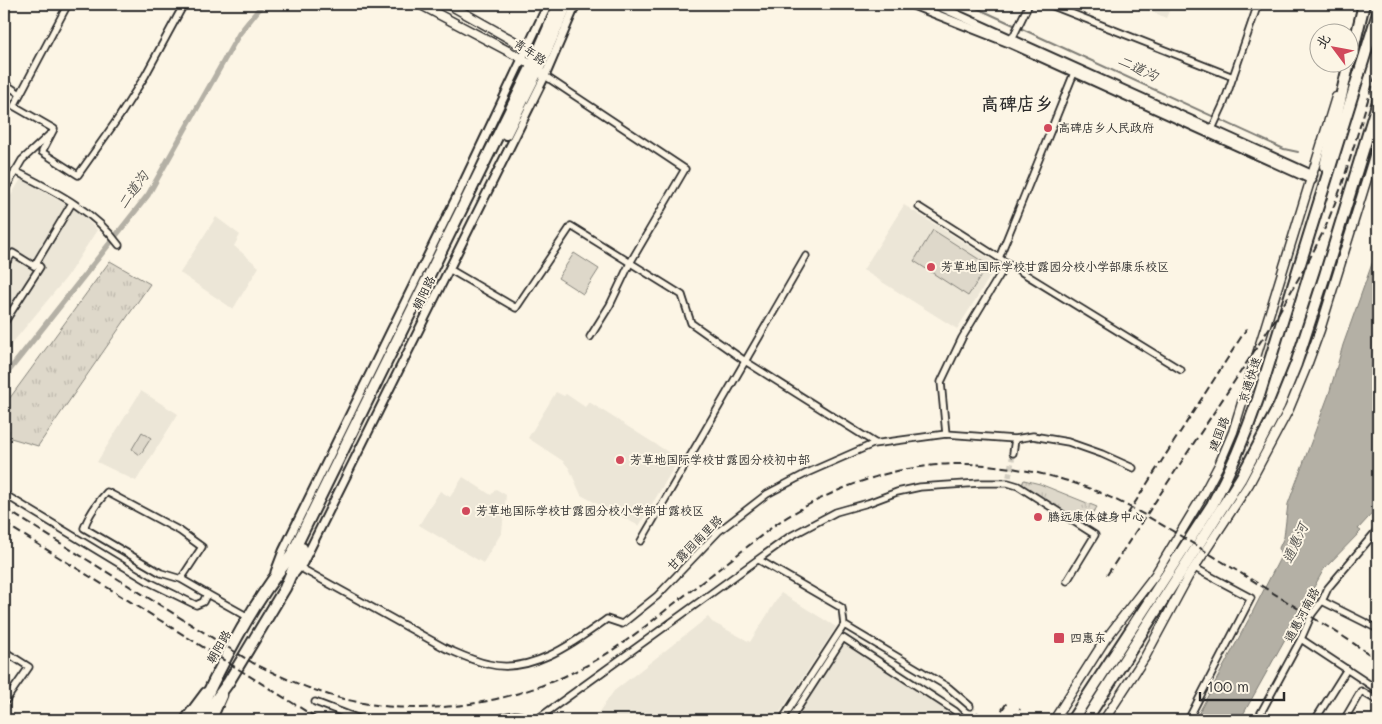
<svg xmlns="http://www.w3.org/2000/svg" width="1382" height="724" viewBox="0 0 1382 724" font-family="Mali,'LXGW WenKai TC',sans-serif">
<defs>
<pattern id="park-tufts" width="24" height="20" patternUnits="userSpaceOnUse" patternTransform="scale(1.25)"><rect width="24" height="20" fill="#ded8ca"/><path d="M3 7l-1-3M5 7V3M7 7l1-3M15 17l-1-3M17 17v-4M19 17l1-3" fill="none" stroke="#bfbaae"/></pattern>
</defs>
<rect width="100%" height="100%" fill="#fcf5e5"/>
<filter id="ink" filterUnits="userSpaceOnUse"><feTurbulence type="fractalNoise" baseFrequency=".02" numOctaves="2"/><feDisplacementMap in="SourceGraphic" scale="10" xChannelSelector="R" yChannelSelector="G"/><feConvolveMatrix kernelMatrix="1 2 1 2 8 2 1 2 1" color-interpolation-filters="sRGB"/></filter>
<g filter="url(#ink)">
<g fill="#ece6d7">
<polygon points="1135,4 1172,4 1166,18"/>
<polygon points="21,179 79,212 97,230 66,278 4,353 4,207"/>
<polygon points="904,205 998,264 957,329 863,270"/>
<polygon points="216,217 240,235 234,246 259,267 233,309 180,273"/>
<polygon points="141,391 178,414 136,481 97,462"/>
<polygon points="556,392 564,396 566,394 585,407 589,402 679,459 639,526 581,495 569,468 563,461 528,438"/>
<polygon points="463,477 491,495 496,489 506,495 502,532 483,563 419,525 440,491 450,497"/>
<polygon points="781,593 836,627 775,720 593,720 614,691 708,617 712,622 750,642"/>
<polygon points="847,634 955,704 945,720 791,720"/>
</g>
<g fill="#ded8ca" stroke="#84827a">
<polygon points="933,230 988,265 968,296 914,261"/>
<polygon points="574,253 599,269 583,294 558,278"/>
<polygon points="142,432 151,438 140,455 132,449"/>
</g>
<g fill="url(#park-tufts)" stroke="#84827a">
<polygon points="110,261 150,284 38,446 4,436 4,406"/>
<polygon points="1024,480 1040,484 1097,507 1086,524 1021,486"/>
</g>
<polygon fill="#b4b0a5" stroke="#7d7b74" points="1378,247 1378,509 1377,508 1358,529 1361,531 1324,569 1240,720 1195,720 1250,617 1281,556 1279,548 1284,537 1288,504 1329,394 1343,345"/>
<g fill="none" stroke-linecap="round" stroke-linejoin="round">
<g stroke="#7d7b74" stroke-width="2">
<polyline points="968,4 1016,26"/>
<polyline points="1020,28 1284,149 1298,152"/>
</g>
<polyline stroke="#b4b0a5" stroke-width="5.5" points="4,377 148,195 239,34 263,4"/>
<g stroke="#d2cdc0" stroke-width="5.5" stroke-dasharray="5.5 3" stroke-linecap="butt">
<polyline points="1009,477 1013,453"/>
<polyline points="970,706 982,720"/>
</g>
<g stroke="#2b2b2b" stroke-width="9">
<g id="minor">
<polyline points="68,4 14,106 54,129 42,152 78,175 119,117 145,76 184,4"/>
<polyline points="1048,4 1233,77"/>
<polyline points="1012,39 1029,4"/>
<polyline points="545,76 685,169 630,263 610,305 590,337"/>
<polyline points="4,83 20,94"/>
<polyline points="1212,129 1224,103 1258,4"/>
<path d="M 15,171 C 52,190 94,210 119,245"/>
<polyline points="4,191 22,160 49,135"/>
<polyline points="919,207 1007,263 1181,370"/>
<polyline points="999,258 1074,73"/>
<polyline points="4,266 13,253 34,266 36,263"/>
<polyline points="449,269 516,308 571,226 682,295 691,323 745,361 875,443"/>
<polyline points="4,323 40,267 36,263 72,203"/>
<polyline points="946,434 941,382 962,338 1007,263"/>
<polyline points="1013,453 1015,439"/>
<polyline points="4,494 151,583 196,605 203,602 207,594 250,618"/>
<polyline points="641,541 806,256"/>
<polyline points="759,560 842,608 844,625 948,687 970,706"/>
<path d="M 299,567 L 445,648 C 459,654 473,661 488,664 C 531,675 575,642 607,619 L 622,624 L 657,596 L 719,531 L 767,494 L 807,473 L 873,444 L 946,434 L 1015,439 L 1033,436 L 1068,442 L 1102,454 L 1133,468"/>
<path d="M 181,579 L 161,573 L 84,528 C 89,514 97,503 107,492 L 180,531 L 202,547 L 181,579 L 207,594"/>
<polyline points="1322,601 1378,629"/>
<polyline points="1301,639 1378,690"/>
<polyline points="4,651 29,667 4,703"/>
<polyline points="315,702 362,720"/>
<path d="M 495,720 C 511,714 516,713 532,720"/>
<polyline points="536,720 789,537 836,512 868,503 897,492 920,487 980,483 1008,483 1018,486 1095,535 1067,581"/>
<polyline points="782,720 844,625"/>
<polyline points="790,720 843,638 955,711 960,716 961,720"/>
<polyline points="1188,720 1251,598 1195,568"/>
<polyline points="1257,720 1301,639 1312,614 1322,601 1328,588 1378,529"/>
<polyline points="1315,720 1347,669"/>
<polyline points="1344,720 1361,691 1378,701"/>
</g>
</g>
<g stroke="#2b2b2b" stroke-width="11">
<g id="tertiary">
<polyline points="910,4 1009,43 1312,180"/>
<polyline points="934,4 1313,175"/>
<polyline points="275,572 283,551 459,192 548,4"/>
<polyline points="295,573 303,563 545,76 576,4"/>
<polyline points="184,720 205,692"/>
<polyline points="212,720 223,695"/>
</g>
</g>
<g stroke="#2b2b2b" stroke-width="11">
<g id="secondary">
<polyline points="419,4 523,59 545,76"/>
<polyline points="448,4 528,49 537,61"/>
<polyline points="1054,720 1105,640 1155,575 1202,497 1219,465 1233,432 1336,97"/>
<polyline points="1104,720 1145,657 1188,577 1249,484 1289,409 1306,368 1320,330 1378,143"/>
</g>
</g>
<g stroke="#2b2b2b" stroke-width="14">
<g id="trunk">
<polyline points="506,134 538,70 567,4"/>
<path d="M 195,720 C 203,705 209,690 217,675 C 237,635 263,590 291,556 L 532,66 L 559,4"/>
<polyline points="203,720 212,705 228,683 285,588 302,548"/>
</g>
</g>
<g stroke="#2b2b2b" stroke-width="14">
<g id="motorway">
<polyline points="1350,62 1364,4"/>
<polyline points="1325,166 1349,62"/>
<path d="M 1072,720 L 1212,505 C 1231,470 1245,437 1258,399 L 1378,13"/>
<polyline points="1086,720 1241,478 1279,406 1296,364 1325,275 1378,101"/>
</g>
</g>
<use href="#minor" stroke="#fcf5e5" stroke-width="5.5"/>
<use href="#tertiary" stroke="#fcf5e5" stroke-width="7"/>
<use href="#secondary" stroke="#fcf5e5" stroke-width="8"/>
<use href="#trunk" stroke="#fcf5e5" stroke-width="10"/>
<use href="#motorway" stroke="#fcf5e5" stroke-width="10"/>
<g stroke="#2b2b2b" stroke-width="2" stroke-dasharray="8 4" stroke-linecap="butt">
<path d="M 4,508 L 253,663 C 276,674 298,685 323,693 C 411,722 511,707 591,663 C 620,647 646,626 671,606 C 706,579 741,552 776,524 C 819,496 869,474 920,467 C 976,458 1044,470 1096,491 C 1122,502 1147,516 1171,530 L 1341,635 L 1378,660"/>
<polyline points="1127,515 1247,328"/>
<polyline points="4,523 320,720"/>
<polyline points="1107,575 1274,321 1308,262 1326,226 1342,185 1378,67"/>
<polyline points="995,720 1008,701"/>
<polyline points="1013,720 1020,709"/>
</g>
</g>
</g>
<g fill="#d1495b" stroke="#fcf5e5" stroke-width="2">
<circle cx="1048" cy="128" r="5"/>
<circle cx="931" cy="267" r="5"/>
<circle cx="620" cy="460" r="5"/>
<circle cx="466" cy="511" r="5"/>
<circle cx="1038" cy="517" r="5"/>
<rect x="1053" y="632" width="12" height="12" rx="2.5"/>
</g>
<g text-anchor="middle" stroke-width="4" stroke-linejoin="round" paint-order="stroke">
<g font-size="12" fill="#2b2b2b" stroke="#fcf5e5">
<text transform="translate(530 52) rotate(34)" y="4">青年路</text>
<text transform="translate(424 293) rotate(-64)" y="4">朝阳路</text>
<text transform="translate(1250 380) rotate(-72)" y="4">京通快速</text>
<text transform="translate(1219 434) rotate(-69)" y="4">建国路</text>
<text transform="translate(695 543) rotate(-45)" y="4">甘露园南里路</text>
<text transform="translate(1302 615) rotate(-62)" y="4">通惠河南路</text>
<text transform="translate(219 647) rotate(-60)" y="4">朝阳路</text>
</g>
<g font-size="12" fill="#2b2b2b" stroke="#fcf5e5" text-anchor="start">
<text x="1058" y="132">高碑店乡人民政府</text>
<text x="941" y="271">芳草地国际学校甘露园分校小学部康乐校区</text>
<text x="630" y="464">芳草地国际学校甘露园分校初中部</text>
<text x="476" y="515">芳草地国际学校甘露园分校小学部甘露校区</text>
<text x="1048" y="521">腾远康体健身中心</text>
<text x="1070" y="642">四惠东</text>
</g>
<g font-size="14" font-style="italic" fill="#545350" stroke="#fcf5e5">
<text transform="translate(1138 68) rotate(25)" y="5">二道沟</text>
<text transform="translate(133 190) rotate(-55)" y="5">二道沟</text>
<text transform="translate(1295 543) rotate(-66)" y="5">通惠河</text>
</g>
<g font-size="18" font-weight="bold" fill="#2b2b2b" stroke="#fcf5e5">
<text x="1017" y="110">高碑店乡</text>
</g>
</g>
<rect width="1382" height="724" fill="none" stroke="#fcf5e5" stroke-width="20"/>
<rect x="10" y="10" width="1362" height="704" fill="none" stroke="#2b2b2b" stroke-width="2" filter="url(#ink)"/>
<g transform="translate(1334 48) rotate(302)"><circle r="24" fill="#fcf5e5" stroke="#a8a49b"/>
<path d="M0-4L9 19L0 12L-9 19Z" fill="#d1495b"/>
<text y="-8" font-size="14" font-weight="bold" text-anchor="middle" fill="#2b2b2b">北</text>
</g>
<path d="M1200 692v8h84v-8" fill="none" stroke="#2b2b2b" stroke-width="2.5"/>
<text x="1207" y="692" font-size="15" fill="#2b2b2b" stroke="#fcf5e5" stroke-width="4" paint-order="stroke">100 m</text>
</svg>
